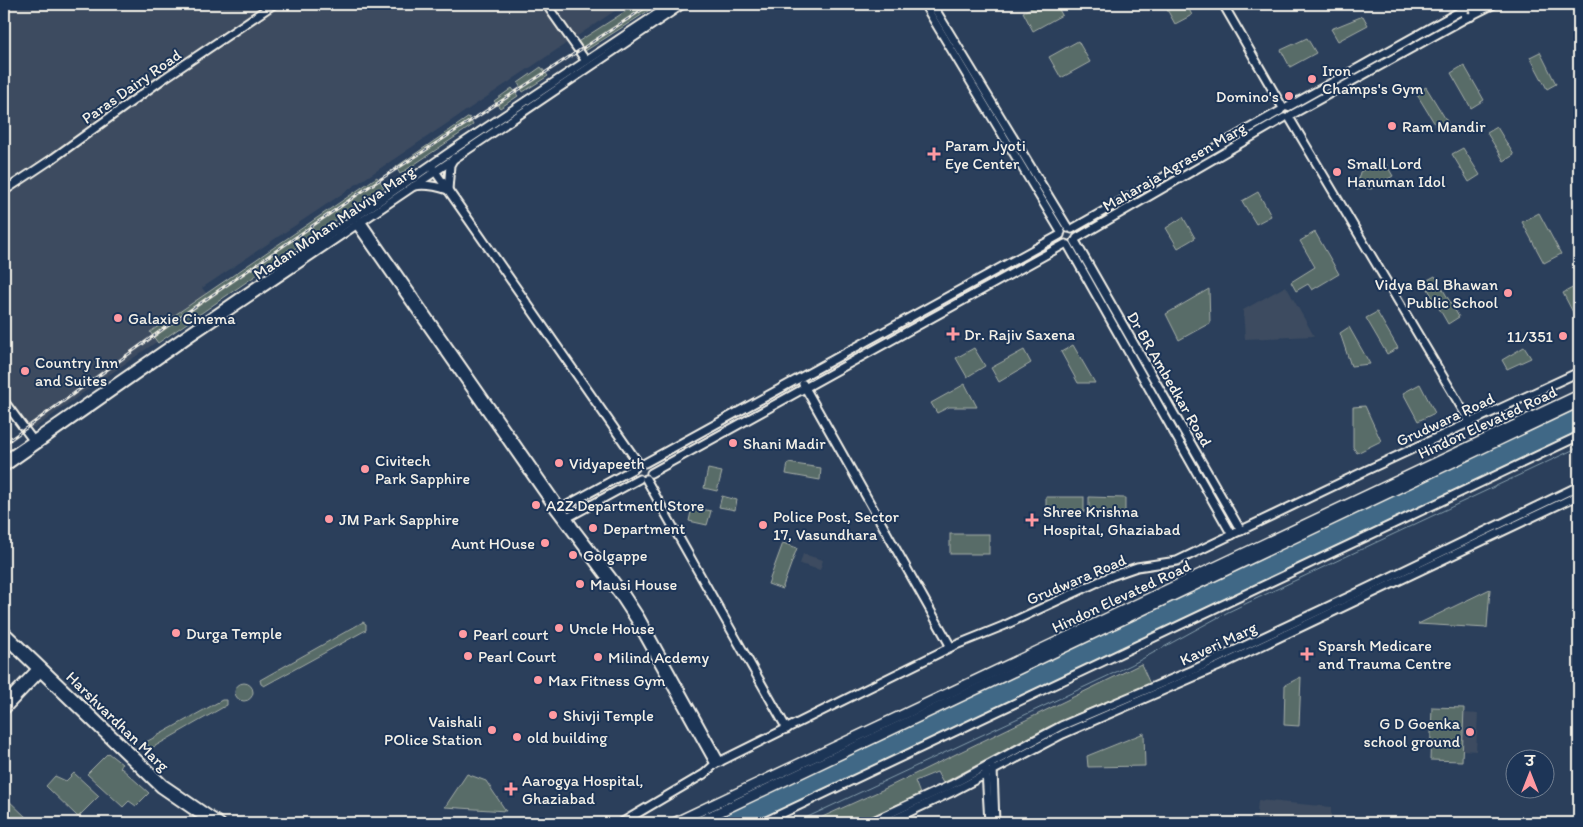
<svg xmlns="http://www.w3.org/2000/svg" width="1583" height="827" viewBox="0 0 1583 827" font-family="Itim,'Playpen Sans Deva',sans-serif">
<rect width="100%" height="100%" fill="#2b3f5b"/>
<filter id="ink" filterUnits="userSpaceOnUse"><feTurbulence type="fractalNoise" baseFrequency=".02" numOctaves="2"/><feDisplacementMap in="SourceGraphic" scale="10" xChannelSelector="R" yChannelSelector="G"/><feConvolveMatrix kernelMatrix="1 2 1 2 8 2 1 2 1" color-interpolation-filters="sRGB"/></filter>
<g filter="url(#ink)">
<g fill="#3c4b60">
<polygon points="6,4 625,4 202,288 214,302 80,395 35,428 27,425 4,394 4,5"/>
<polygon points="1286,286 1314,336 1245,339 1243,310"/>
<polygon points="803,554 823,560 820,570 800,564"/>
<polygon points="1464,713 1478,714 1476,751 1463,750"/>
<polygon points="1258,800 1331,807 1331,823 1256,823"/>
</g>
<g fill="#586c67" stroke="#a6aea8">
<polygon points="637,4 659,4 582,53 576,43"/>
<polygon points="1039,4 1056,4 1062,15 1033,31 1023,12"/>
<polygon points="1164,4 1186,4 1192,15 1175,24"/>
<polygon points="1363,16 1368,25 1338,41 1331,29"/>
<polygon points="1307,38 1316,53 1290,67 1281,50"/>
<polygon points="1078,41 1090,62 1061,78 1049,57"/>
<polygon points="1540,52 1556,84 1547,89 1530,57"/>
<polygon points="1464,65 1484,100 1471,108 1451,73"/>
<polygon points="541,67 548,76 523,92 518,83"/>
<polygon points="1426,87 1448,123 1438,129 1416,93"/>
<polygon points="512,88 518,96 500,108 494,101"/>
<polygon points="469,117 473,125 400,174 396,167"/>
<polygon points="1497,127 1514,155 1504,161 1487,133"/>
<polygon points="1463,148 1480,175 1469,182 1452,154"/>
<polygon points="1383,159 1393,176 1371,189 1363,187 1357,190 1353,183 1358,180 1360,172"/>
<polygon points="377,177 384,187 158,343 150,332"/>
<polygon points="1258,192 1271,216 1256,224 1242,201"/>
<polygon points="1539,213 1561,254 1544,263 1522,222"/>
<polygon points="1183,217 1195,238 1178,248 1166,228"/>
<polygon points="1315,232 1339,274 1312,290 1308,284 1296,291 1291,282 1315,267 1300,241"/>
<polygon points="1435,276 1459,317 1448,324 1424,282"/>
<polygon points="1578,285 1579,288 1579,324 1563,293"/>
<polygon points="1209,289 1210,323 1179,340 1166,314"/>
<polygon points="1377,312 1398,348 1387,354 1366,318"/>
<polygon points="1349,327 1370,364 1351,366 1340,333"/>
<polygon points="1073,345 1095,383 1078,383 1061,352"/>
<polygon points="1524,347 1531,358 1507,369 1502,360"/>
<polygon points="974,348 985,366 967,377 956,358"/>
<polygon points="1024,350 1031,363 999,382 991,368"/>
<polygon points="965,384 977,407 949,407 937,413 931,403"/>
<polygon points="1420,384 1435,413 1418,421 1403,393"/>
<polygon points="1365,406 1381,441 1357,453 1353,447 1353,407"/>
<polygon points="788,463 821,468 820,480 786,474"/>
<polygon points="708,469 722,472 717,491 704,488"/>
<polygon points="722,496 737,500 735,510 719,507"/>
<rect x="1046" y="497" width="38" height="15"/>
<polygon points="1089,497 1125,498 1125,513 1089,512"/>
<polygon points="692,507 711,511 707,525 689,521"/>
<rect x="950" y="534" width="39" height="20"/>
<polygon points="783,543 797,548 782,589 768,584"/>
<polygon points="1490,589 1487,628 1418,624"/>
<polygon points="363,622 366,624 366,630 264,686 261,684 260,680"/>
<polygon points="1141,664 1150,684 1095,706 1048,727 943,783 937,772 915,781 920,794 858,823 809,823 882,790"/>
<polygon points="1301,677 1299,726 1284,725 1285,685"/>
<circle cx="244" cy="692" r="9"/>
<polygon points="222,700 227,700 227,705 150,749 146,742"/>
<polygon points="1432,707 1464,708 1462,761 1430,760"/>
<polygon points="1144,733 1145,766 1088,767 1087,756"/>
<polygon points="108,753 122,764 120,767 149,793 136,806 129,801 123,807 87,774"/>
<polygon points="74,773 99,796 78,817 46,786 55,776 66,781"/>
<polygon points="467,774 486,781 506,811 445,807"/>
<polygon points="4,796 29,820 25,823 4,823"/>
</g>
<polygon fill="#3f6886" stroke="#879fad" points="1579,404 1579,433 752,823 689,823"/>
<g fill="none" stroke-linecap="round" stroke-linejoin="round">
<polyline stroke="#879fad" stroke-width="1" points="795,823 1131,665 1228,612 1579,447"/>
<g stroke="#f4f1e8" stroke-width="11">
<g id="secondary">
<polyline points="546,4 586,61"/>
<polyline points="924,4 1061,232"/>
<polyline points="932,4 1068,228"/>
<polyline points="1223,4 1283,108"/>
<circle cx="1469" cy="12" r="5"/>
<polyline points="1474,14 1494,4"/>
<polyline points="1288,107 1464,9"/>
<polyline points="1291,115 1468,17"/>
<polyline points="1289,117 1470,422"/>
<polyline points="432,167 639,464"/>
<path d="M 414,186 C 426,184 436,186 448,190 L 450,165 L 454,158"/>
<polyline points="4,191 52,159 163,79 274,4"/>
<polyline points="361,221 574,527 625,594 640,617 720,762"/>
<polyline points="356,224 556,511 620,597 635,620 715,764"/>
<polyline points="1072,229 1280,111"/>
<polyline points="1077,238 1284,118"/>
<polyline points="1075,241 1241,531"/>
<polyline points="1068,245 1232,535"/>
<polyline points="803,384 951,647"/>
<polyline points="4,401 35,443"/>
<polyline points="4,460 460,145 672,4"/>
<polyline points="645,463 1060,235"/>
<polyline points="4,468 192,336 683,4"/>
<polyline points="651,473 1065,244"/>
<polyline points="646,479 787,729"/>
<polyline points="558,510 635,468"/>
<polyline points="565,519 639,479"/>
<polyline points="4,630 164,784 221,823"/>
<polyline points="4,638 160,788 211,823"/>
<polyline points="4,703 38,667"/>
<polyline points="4,711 42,671"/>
<polyline points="993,769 995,823"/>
<polyline points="986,771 989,823"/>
<polyline points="621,823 704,774 715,764 951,647 1003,626 1111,576 1137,567 1177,561 1367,470 1579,372"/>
<polyline points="762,823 1579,436"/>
<polyline points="869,823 951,785 1061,726 1193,670 1357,593 1579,486"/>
<polyline points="886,823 954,791 1063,734 1217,667 1579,495"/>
</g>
</g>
<g stroke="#f4f1e8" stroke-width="12">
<g id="highway">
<polyline points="674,823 1579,395"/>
<polyline points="696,823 1579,402"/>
</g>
</g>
<use href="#secondary" stroke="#1d3557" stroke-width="7"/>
<use href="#highway" stroke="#1d3557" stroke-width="9"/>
<g stroke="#f4f1e8" stroke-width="3">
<polyline id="rail" points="4,444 173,322 370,186 651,4"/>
</g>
<use href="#rail" stroke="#1d3557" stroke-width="1" stroke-dasharray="4" stroke-linecap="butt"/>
</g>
</g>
<g fill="#ff9aa2" stroke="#1d3557" stroke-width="2">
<circle cx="1312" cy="79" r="5"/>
<circle cx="1289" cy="96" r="5"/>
<circle cx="1392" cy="126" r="5"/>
<path d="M931.5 146.5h5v5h5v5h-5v5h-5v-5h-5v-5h5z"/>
<circle cx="1337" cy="172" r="5"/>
<circle cx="1508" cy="293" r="5"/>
<circle cx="118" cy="318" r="5"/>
<path d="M950.5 326.5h5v5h5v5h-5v5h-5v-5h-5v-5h5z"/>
<circle cx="1563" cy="336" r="5"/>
<circle cx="25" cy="371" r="5"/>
<circle cx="733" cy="443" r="5"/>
<circle cx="559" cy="463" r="5"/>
<circle cx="365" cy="469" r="5"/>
<circle cx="536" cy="505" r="5"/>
<circle cx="329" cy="519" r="5"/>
<path d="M1029.5 512.5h5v5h5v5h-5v5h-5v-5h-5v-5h5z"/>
<circle cx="763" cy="525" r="5"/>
<circle cx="593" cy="528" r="5"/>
<circle cx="545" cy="543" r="5"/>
<circle cx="573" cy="555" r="5"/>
<circle cx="580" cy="584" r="5"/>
<circle cx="559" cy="628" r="5"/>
<circle cx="176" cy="633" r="5"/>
<circle cx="463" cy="634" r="5"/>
<path d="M1304.5 646.5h5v5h5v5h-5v5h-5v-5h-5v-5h5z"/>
<circle cx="468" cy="656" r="5"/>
<circle cx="598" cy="657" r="5"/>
<circle cx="538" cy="680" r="5"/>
<circle cx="553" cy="715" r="5"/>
<circle cx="492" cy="730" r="5"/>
<circle cx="1470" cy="732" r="5"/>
<circle cx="517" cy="737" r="5"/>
<path d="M508.5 781.5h5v5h5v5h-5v5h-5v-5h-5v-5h5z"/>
</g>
<g text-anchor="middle" stroke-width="4" stroke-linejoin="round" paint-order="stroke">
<g font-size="16" fill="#f4f1e8" stroke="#1d3557" text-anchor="start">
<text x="1322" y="76">Iron<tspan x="1322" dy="18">Champs's Gym</tspan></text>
<text x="1279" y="102" text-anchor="end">Domino's</text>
<text x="1402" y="132">Ram Mandir</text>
<text x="945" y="151">Param Jyoti<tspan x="945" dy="18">Eye Center</tspan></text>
<text x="1347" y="169">Small Lord<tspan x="1347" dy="18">Hanuman Idol</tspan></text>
<text x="1498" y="290" text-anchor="end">Vidya Bal Bhawan<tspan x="1498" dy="18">Public School</tspan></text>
<text x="128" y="324">Galaxie Cinema</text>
<text x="964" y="340">Dr. Rajiv Saxena</text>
<text x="1553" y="342" text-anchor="end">11/351</text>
<text x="35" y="368">Country Inn<tspan x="35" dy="18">and Suites</tspan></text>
<text x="743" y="449">Shani Madir</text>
<text x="375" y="466">Civitech<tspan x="375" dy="18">Park Sapphire</tspan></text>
<text x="569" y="469">Vidyapeeth</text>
<text x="546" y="511">A2Z Departmentl Store</text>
<text x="1043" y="517">Shree Krishna<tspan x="1043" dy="18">Hospital, Ghaziabad</tspan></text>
<text x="773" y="522">Police Post, Sector<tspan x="773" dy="18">17, Vasundhara</tspan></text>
<text x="339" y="525">JM Park Sapphire</text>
<text x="603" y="534">Department</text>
<text x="535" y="549" text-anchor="end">Aunt HOuse</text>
<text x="583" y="561">Golgappe</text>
<text x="590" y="590">Mausi House</text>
<text x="569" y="634">Uncle House</text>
<text x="186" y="639">Durga Temple</text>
<text x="473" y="640">Pearl court</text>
<text x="1318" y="651">Sparsh Medicare<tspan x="1318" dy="18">and Trauma Centre</tspan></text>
<text x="478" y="662">Pearl Court</text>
<text x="608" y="663">Milind Acdemy</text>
<text x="548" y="686">Max Fitness Gym</text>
<text x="563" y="721">Shivji Temple</text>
<text x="482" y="727" text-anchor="end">Vaishali<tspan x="482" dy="18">POlice Station</tspan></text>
<text x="1460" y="729" text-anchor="end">G D Goenka<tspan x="1460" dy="18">school ground</tspan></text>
<text x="527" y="743">old building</text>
<text x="522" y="786">Aarogya Hospital,<tspan x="522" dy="18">Ghaziabad</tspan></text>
</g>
<g font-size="16" fill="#f4f1e8" stroke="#1d3557">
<text transform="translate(131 86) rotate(-35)" y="6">Paras Dairy Road</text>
<text transform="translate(1174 166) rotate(-30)" y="6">Maharaja Agrasen Marg</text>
<text transform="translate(334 222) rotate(-34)" y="6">Madan Mohan Malviya Marg</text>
<text transform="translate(1170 379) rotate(60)" y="6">Dr BR Ambedkar Road</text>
<text transform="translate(1445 419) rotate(-25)" y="6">Grudwara Road</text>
<text transform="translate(1487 422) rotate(-25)" y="6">Hindon Elevated Road</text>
<text transform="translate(1076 579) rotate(-23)" y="6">Grudwara Road</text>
<text transform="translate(1121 596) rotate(-25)" y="6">Hindon Elevated Road</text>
<text transform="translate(1218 643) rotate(-25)" y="6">Kaveri Marg</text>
<text transform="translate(118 721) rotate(44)" y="6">Harshvardhan Marg</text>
</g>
</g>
<rect width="1583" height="827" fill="none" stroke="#1d3557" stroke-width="20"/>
<rect x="10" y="10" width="1563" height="807" fill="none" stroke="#f4f1e8" stroke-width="2" filter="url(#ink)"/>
<g transform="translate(1530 774)"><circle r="24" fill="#1d3557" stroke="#738091"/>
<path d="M0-4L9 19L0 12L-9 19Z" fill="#ff9aa2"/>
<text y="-8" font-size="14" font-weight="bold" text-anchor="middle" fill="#f4f1e8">उ</text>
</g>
</svg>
